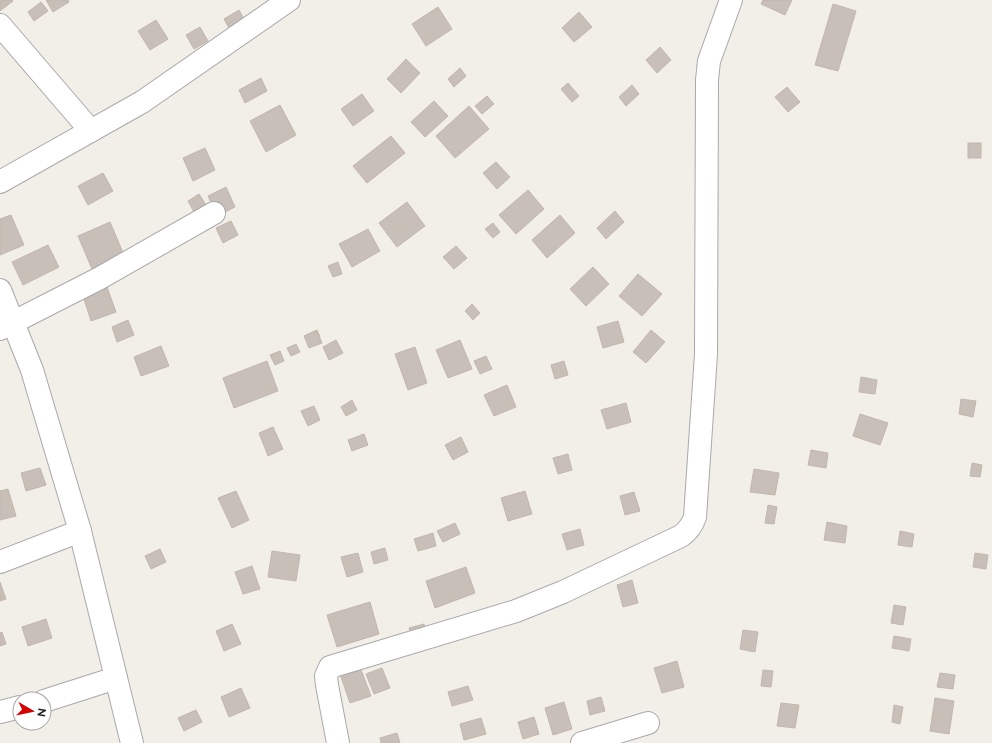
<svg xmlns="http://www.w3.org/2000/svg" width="992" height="743" viewBox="0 0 992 743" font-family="Raleway,sans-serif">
<rect width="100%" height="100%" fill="#f2efe9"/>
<g fill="#c7bfb8" stroke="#c4b6ab">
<polygon points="0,0 12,0 13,1 0,11"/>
<polygon points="46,0 68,0 69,2 53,12"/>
<polygon points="763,0 792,0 785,15 761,4"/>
<polygon points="41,2 48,11 34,21 28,12"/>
<polygon points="833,4 856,11 838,71 815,65"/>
<polygon points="438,7 452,29 426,46 412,24"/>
<polygon points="239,10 244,19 229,28 224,19"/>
<polygon points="579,12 592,27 574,42 562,28"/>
<polygon points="156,20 168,39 150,50 138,31"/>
<polygon points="200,27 208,41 194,49 186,35"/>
<polygon points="660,47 671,60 657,73 646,60"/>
<polygon points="406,59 420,73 401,93 387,79"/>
<polygon points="460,68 466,76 454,87 448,79"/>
<polygon points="261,78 267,91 245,103 239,90"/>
<polygon points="568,83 579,96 572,102 561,89"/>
<polygon points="632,85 639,94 626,106 619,97"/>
<polygon points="787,87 800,102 788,112 775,97"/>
<polygon points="362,94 374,111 353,126 341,109"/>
<polygon points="487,96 494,104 482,114 475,106"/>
<polygon points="434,101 448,116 425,137 411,122"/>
<polygon points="280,105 296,135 266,152 250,121"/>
<polygon points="469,106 489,129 455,158 436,136"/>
<polygon points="391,136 405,153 367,183 353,166"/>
<rect x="968" y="143" width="13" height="15"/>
<polygon points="205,148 215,170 193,181 183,158"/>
<polygon points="496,162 510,177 497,189 483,173"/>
<polygon points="103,173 113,191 88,205 78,186"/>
<polygon points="226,187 235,207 217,216 208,196"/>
<polygon points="528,190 544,209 516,234 499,215"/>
<polygon points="199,194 206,205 194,212 188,201"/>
<polygon points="407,202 425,226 397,247 379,223"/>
<polygon points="615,211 624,222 606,239 597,228"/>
<polygon points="11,215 24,245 0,255 0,219"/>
<polygon points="560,215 575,233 547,258 532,240"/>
<polygon points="231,221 238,235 223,243 216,228"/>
<polygon points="110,222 124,255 92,269 78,236"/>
<polygon points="493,223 500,232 493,238 485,229"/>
<polygon points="368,229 380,251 352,267 339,244"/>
<polygon points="48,245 59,267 23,285 12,262"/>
<polygon points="456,246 467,258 454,269 443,257"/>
<polygon points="338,262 342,274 333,277 328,266"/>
<polygon points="593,267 609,284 586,306 570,289"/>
<polygon points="638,274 662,294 642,316 619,296"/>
<polygon points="107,287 116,312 91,321 83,296"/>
<polygon points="472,304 480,313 473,320 465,311"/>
<polygon points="128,320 134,335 117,342 112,327"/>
<polygon points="618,321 624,342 603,348 597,327"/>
<polygon points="317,330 320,337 309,341 306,335"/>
<polygon points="651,330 665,342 646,363 633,352"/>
<polygon points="317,331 322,343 309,348 304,336"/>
<polygon points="336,340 343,353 329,360 323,347"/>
<polygon points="460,340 472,369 448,378 436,350"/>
<polygon points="296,344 300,352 291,356 287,348"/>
<polygon points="161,346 169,366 141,376 134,357"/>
<polygon points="415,347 427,383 408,390 395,354"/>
<polygon points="280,351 284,361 275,365 270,355"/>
<polygon points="486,356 492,369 480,374 474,361"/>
<polygon points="267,361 278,391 234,408 223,378"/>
<polygon points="564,361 568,375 555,379 551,365"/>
<polygon points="861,377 877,380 875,394 859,392"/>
<polygon points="507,385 516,407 494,416 484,395"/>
<polygon points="961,399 976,401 973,417 959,414"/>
<polygon points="352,400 357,410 346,416 341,407"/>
<polygon points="626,403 631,422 607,429 601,410"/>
<polygon points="314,406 320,420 308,426 301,411"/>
<polygon points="860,414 888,423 880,445 853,436"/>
<polygon points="273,427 283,449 268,456 259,433"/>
<polygon points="364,434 368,445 352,451 348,440"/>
<polygon points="461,437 468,452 453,460 445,445"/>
<polygon points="811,450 828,453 826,468 808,465"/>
<polygon points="568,454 572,470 558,474 553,458"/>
<polygon points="972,463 982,465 980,477 970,476"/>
<polygon points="40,468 46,485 26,491 21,473"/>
<polygon points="754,469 779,473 775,495 750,492"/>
<polygon points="8,489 16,516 0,520 0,491"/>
<polygon points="236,491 249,520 232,528 218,498"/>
<polygon points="525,491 532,514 508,521 501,498"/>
<polygon points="634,492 640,511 625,515 620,496"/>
<polygon points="768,505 777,507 774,524 765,523"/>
<polygon points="827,522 847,526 845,543 824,540"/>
<polygon points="455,523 460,534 443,542 437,531"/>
<polygon points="580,529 584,545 567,550 562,534"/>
<polygon points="900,531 914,534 912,547 898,545"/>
<polygon points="433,533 436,546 418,551 414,539"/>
<polygon points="385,548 388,560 374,564 371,552"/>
<polygon points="160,549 166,562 151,569 145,556"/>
<polygon points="272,551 300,555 296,581 268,577"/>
<polygon points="358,553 363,572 347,577 341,557"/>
<polygon points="975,553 988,555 986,569 973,567"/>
<polygon points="252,566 260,589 243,594 235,572"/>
<polygon points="466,567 475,593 435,608 426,581"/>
<polygon points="632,580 638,603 623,607 617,585"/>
<polygon points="0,582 6,599 0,601"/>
<polygon points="370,602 379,634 337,647 327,615"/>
<polygon points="894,605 906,607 903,625 891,623"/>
<polygon points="46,619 52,638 28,646 22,627"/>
<polygon points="232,624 241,644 224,651 216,631"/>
<polygon points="424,624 426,634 412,637 409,628"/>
<polygon points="743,630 758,632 755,652 740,649"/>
<polygon points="2,632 6,644 0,646 0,633"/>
<polygon points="894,636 911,639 909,651 892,648"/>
<polygon points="677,661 684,687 662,693 654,668"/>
<polygon points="360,667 371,696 350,703 340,674"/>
<polygon points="382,668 390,688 374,694 366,674"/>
<polygon points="763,670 773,671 771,687 761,686"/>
<polygon points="940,673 955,675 953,689 937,687"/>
<polygon points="468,686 473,700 452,706 448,692"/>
<polygon points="241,688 250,708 229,717 221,697"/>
<polygon points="601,697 605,711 590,715 587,701"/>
<polygon points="935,698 954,701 949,734 930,731"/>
<polygon points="564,702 572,729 553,735 545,708"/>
<polygon points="781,703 799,705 795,728 777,726"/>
<polygon points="894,705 903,707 900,724 892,722"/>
<polygon points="196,710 202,722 184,731 178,718"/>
<polygon points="534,717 539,734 523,739 518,722"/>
<polygon points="481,718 486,734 464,740 460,724"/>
<polygon points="397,733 400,743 381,743 380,738"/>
</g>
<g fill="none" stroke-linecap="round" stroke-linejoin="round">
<g stroke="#a9a9a9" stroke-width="24">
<g id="minor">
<polyline points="0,25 91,131"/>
<polyline points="0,182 142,102 289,0"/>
<polyline points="0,290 32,370 80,531 132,743"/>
<polyline points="0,329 100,278 214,213"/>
<polyline points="0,562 80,531"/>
<polyline points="44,701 116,678"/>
<polyline points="0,712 20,707"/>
<path d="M 338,743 L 327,685 L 326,676 L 330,667 L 516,611 L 563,592 L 681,536 C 688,531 692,526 695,517 L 706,354 L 707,80 L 709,61 L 731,0"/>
<polyline points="582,743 648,723"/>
</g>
</g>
<use href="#minor" stroke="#fff" stroke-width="22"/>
</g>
<g transform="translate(32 711) rotate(99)"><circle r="19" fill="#ffffff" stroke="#a7a7a7"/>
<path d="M0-3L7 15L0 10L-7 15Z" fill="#d40000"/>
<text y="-6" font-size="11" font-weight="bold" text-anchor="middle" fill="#222222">N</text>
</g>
</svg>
